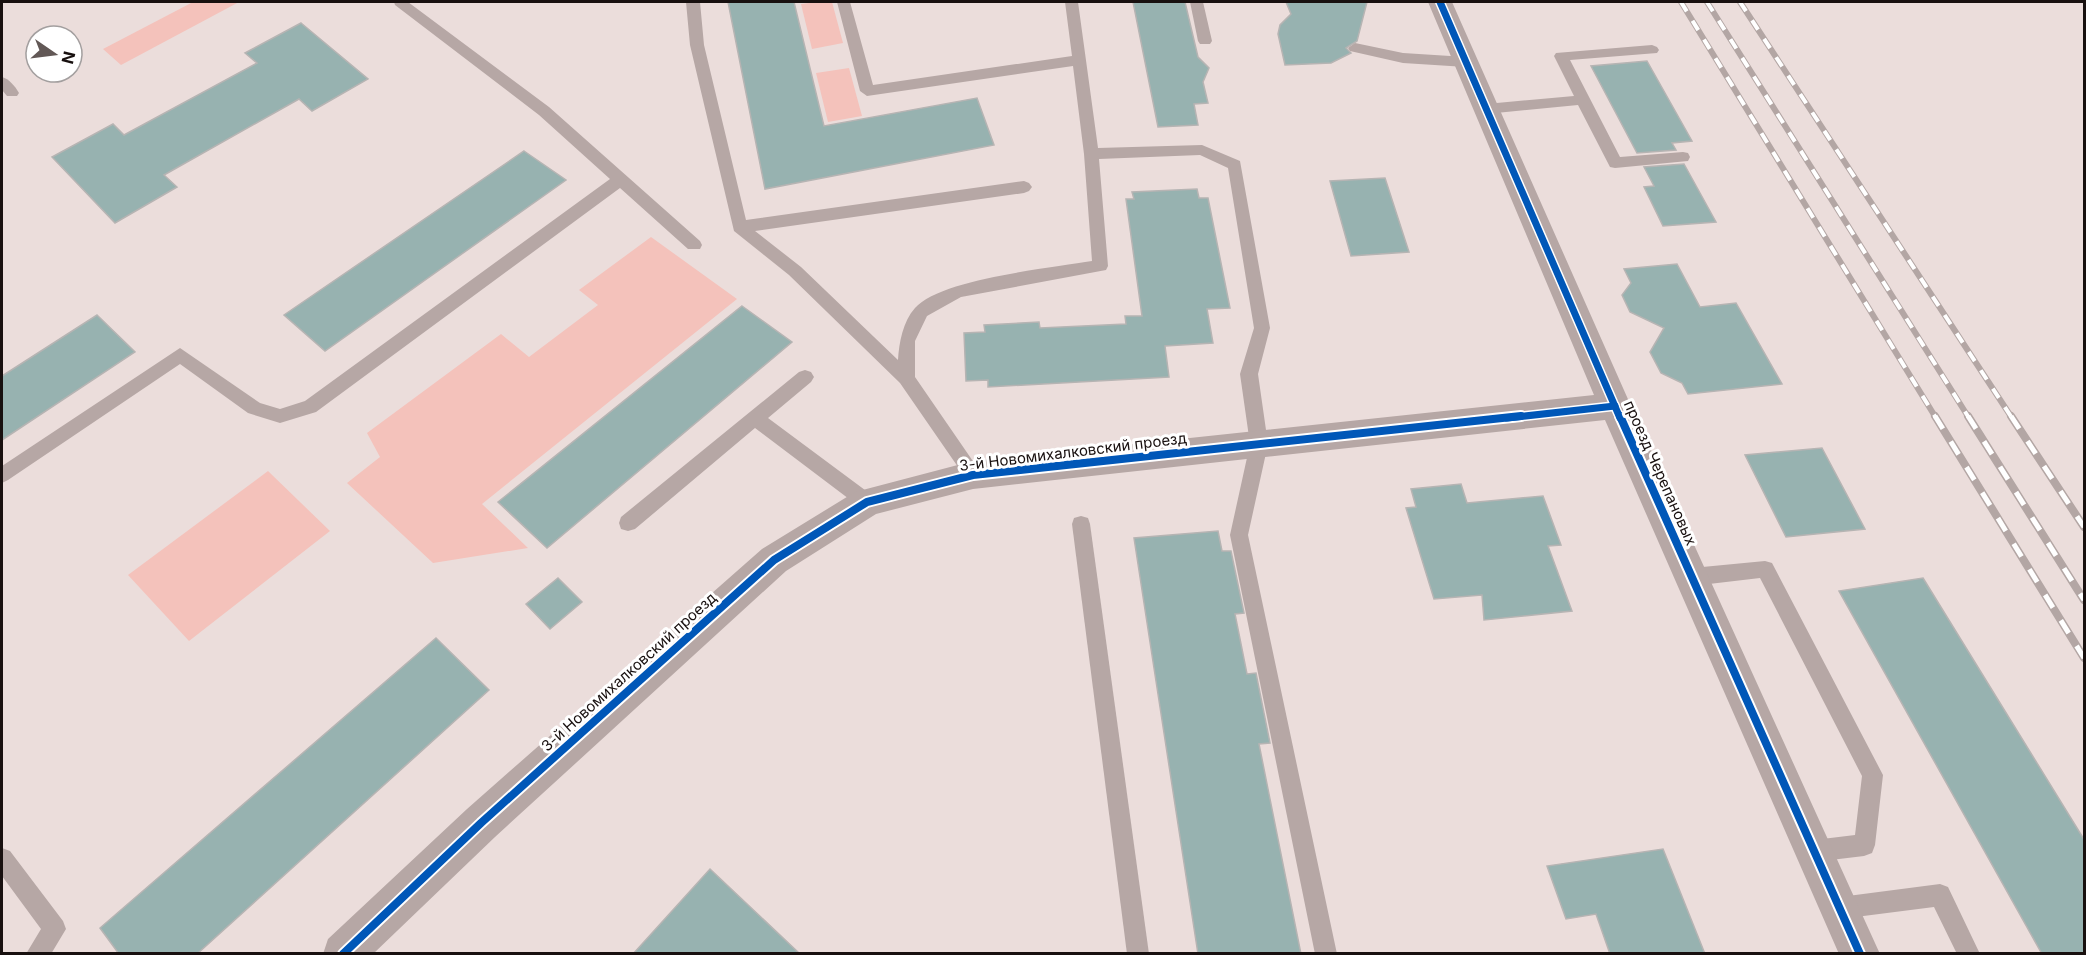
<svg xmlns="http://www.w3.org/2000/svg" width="2086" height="955" viewBox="0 0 2086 955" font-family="Inter,sans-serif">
<rect width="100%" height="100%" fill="#ebdddb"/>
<g fill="#f4c2bb">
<polygon points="193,2 239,2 121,65 103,49"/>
<polygon points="817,2 832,2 843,43 812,49 801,4"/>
<polygon points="849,68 862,116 828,122 816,73"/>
<polygon points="651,237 737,299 482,504 528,548 433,563 347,483 380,457 367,433 501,334 529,357 598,305 579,290"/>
<polygon points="268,471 330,531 189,641 128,575"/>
</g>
<g fill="#97b2b0" stroke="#b6b4b3" stroke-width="1.5">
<polygon points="728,2 794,2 824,126 977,98 994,145 765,189"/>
<polygon points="1133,2 1185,2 1198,57 1209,68 1203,82 1208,103 1194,104 1198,125 1158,127"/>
<polygon points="1286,2 1367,2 1357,41 1346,48 1351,53 1331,63 1285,65 1278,34 1280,25 1291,14"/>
<polygon points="301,23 368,79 312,111 299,99 164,175 177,187 115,223 52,157 113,124 124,135 257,63 245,53"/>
<polygon points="1647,61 1692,141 1672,143 1676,150 1637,153 1591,66"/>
<polygon points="524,151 566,180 325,351 284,315"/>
<polygon points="1684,164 1716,222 1663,226 1644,187 1654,186 1644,167"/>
<polygon points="1385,178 1409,252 1351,256 1330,181"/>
<polygon points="1197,189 1199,198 1208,198 1230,308 1207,309 1213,343 1165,346 1169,377 988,387 988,380 966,381 964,333 985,332 984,325 1039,322 1040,328 1126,324 1125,316 1142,316 1126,199 1134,199 1132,192"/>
<polygon points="1677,264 1700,307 1736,303 1782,384 1688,394 1682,383 1661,373 1650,352 1664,328 1630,312 1622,295 1631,283 1624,269"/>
<polygon points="742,306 792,342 547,548 498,502"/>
<polygon points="97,315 135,352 2,440 2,376"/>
<polygon points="1822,448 1865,529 1786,537 1745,455"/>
<polygon points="1461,484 1467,503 1543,496 1561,545 1548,546 1572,611 1484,620 1482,595 1434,599 1406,508 1416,507 1411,489"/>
<polygon points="1218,531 1222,551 1231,551 1244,613 1235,614 1247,674 1256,673 1270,743 1259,744 1301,954 1198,954 1134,538"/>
<polygon points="558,578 582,602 550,629 526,604"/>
<polygon points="1923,578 2085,841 2085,954 2042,954 1839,591"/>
<polygon points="436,638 489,690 197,954 119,954 100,928"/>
<polygon points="1663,849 1705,954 1610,954 1596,914 1566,919 1547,866"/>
<polygon points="710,869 800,954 633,954"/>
</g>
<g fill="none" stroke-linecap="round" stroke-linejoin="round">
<g fill="#b6a7a5" fill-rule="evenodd">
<polygon points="394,2 408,2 549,107 700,241 702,245 700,249 688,249 620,188 316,412 280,423 248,413 180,364 8,480 2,483 2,466 180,348 260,403 280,409 305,401 610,179 539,115 395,5"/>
<path d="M 686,2 L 700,2 L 704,45 L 746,220 L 1024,181 L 1029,183 L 1032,187 L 1029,191 L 1024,193 L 755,231 L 801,267 L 898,360 C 899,343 903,321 915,308 C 940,279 1051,268 1092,261 L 1084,154 L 1073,66 L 867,96 L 860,91 L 837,2 L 850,2 L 873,85 L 1072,56 L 1065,2 L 1078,2 L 1098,148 L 1202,145 L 1240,161 L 1270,328 L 1258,374 L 1268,444 L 1248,535 L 1337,954 L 1315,954 L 1230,535 L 1250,444 L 1240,374 L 1254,328 L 1228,168 L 1200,155 L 1099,159 L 1108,266 L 1106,270 L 961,297 L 927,316 L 915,341 L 915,377 L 979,470 L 982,475 L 979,480 L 973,483 L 967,480 L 900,383 L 789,275 L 734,231 L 690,45 Z"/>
<polygon points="1190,2 1203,2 1212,41 1210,44 1200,44 1198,41"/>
<polygon points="1355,43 1403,53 1466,57 1473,62 1466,67 1403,63 1350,51 1348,48"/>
<polygon points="1652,45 1657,47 1659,50 1657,53 1570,60 1620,157 1683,152 1688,153 1690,157 1688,161 1615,168 1610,167 1578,105 1486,114 1479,109 1486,104 1574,96 1554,56 1556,53"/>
<path d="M 2,77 C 9,79 15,86 19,93 L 17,96 L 7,96 L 2,90 Z"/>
<polygon points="805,370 811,372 814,377 811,382 768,418 873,496 876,502 873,508 867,510 861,508 755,428 635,529 628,531 621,529 619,523 621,517 799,372"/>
<polygon points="1081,516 1088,518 1090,524 1149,954 1127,954 1072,524 1074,518"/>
<polygon points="1765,561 1772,563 1883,775 1875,845 1872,853 1864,856 1814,862 1806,859 1803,851 1806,843 1814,840 1855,835 1862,776 1760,578 1692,586 1685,583 1683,577 1685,571 1692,568"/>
<polygon points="2,848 10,851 63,921 66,929 51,954 26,954 41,929 2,876"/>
<polygon points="1940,884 1948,887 1980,954 1957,954 1934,907 1840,919 1832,916 1829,908 1832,900 1840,897"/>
</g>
<polygon fill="#b6a7a5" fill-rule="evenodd" points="1428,2 1452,2 1631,406 1880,954 1839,954 1605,420 973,489 876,514 786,571 495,837 373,954 323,954 328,939 467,809 762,549 855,492 973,461 1594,395"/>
<g stroke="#b3a6a4" stroke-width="6">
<g id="rail-far1">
<polyline points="1681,2 1936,418"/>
<polyline points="1707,2 1969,418"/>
<polyline points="1740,2 2012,418"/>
</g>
</g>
<g stroke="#b3a6a4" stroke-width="8">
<g id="rail">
<polyline points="1935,416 2084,658"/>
<polyline points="1968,416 2084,600"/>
<polyline points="2011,416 2084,527"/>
</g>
</g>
<use href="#rail-far1" stroke="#fff" stroke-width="4" stroke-dasharray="11" stroke-linecap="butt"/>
<use href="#rail" stroke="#fff" stroke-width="5" stroke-dasharray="15" stroke-linecap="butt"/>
<g stroke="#fff" stroke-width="10">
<g id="cycleway-far1">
<polyline points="1440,2 1620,418"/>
<polyline points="1507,418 1615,406"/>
</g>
</g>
<g stroke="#fff" stroke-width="12">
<g id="cycleway">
<polyline points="1620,416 1860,954"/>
<polyline points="343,954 481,823 774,560 867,502 973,475 1521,416"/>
</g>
</g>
<use href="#cycleway-far1" stroke="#0057b8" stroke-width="7"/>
<use href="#cycleway" stroke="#0057b8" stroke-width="8"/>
</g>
<g text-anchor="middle" stroke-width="6" stroke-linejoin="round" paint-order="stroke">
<g font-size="15" fill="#18100f" stroke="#fff">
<text transform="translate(1073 452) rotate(-7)" y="5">3-й Новомихалковский проезд</text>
<text transform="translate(1660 473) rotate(66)" y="5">проезд Черепановых</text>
<text transform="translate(629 672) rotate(-42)" y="5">3-й Новомихалковский проезд</text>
</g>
</g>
<rect width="2086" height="955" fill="none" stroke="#18100f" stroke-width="6"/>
<g transform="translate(54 54) rotate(104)"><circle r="28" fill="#ffffff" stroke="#a39f9f" stroke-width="1.5"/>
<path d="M0-4.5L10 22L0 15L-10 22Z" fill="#625856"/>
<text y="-9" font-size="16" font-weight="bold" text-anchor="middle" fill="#18100f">N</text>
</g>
</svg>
